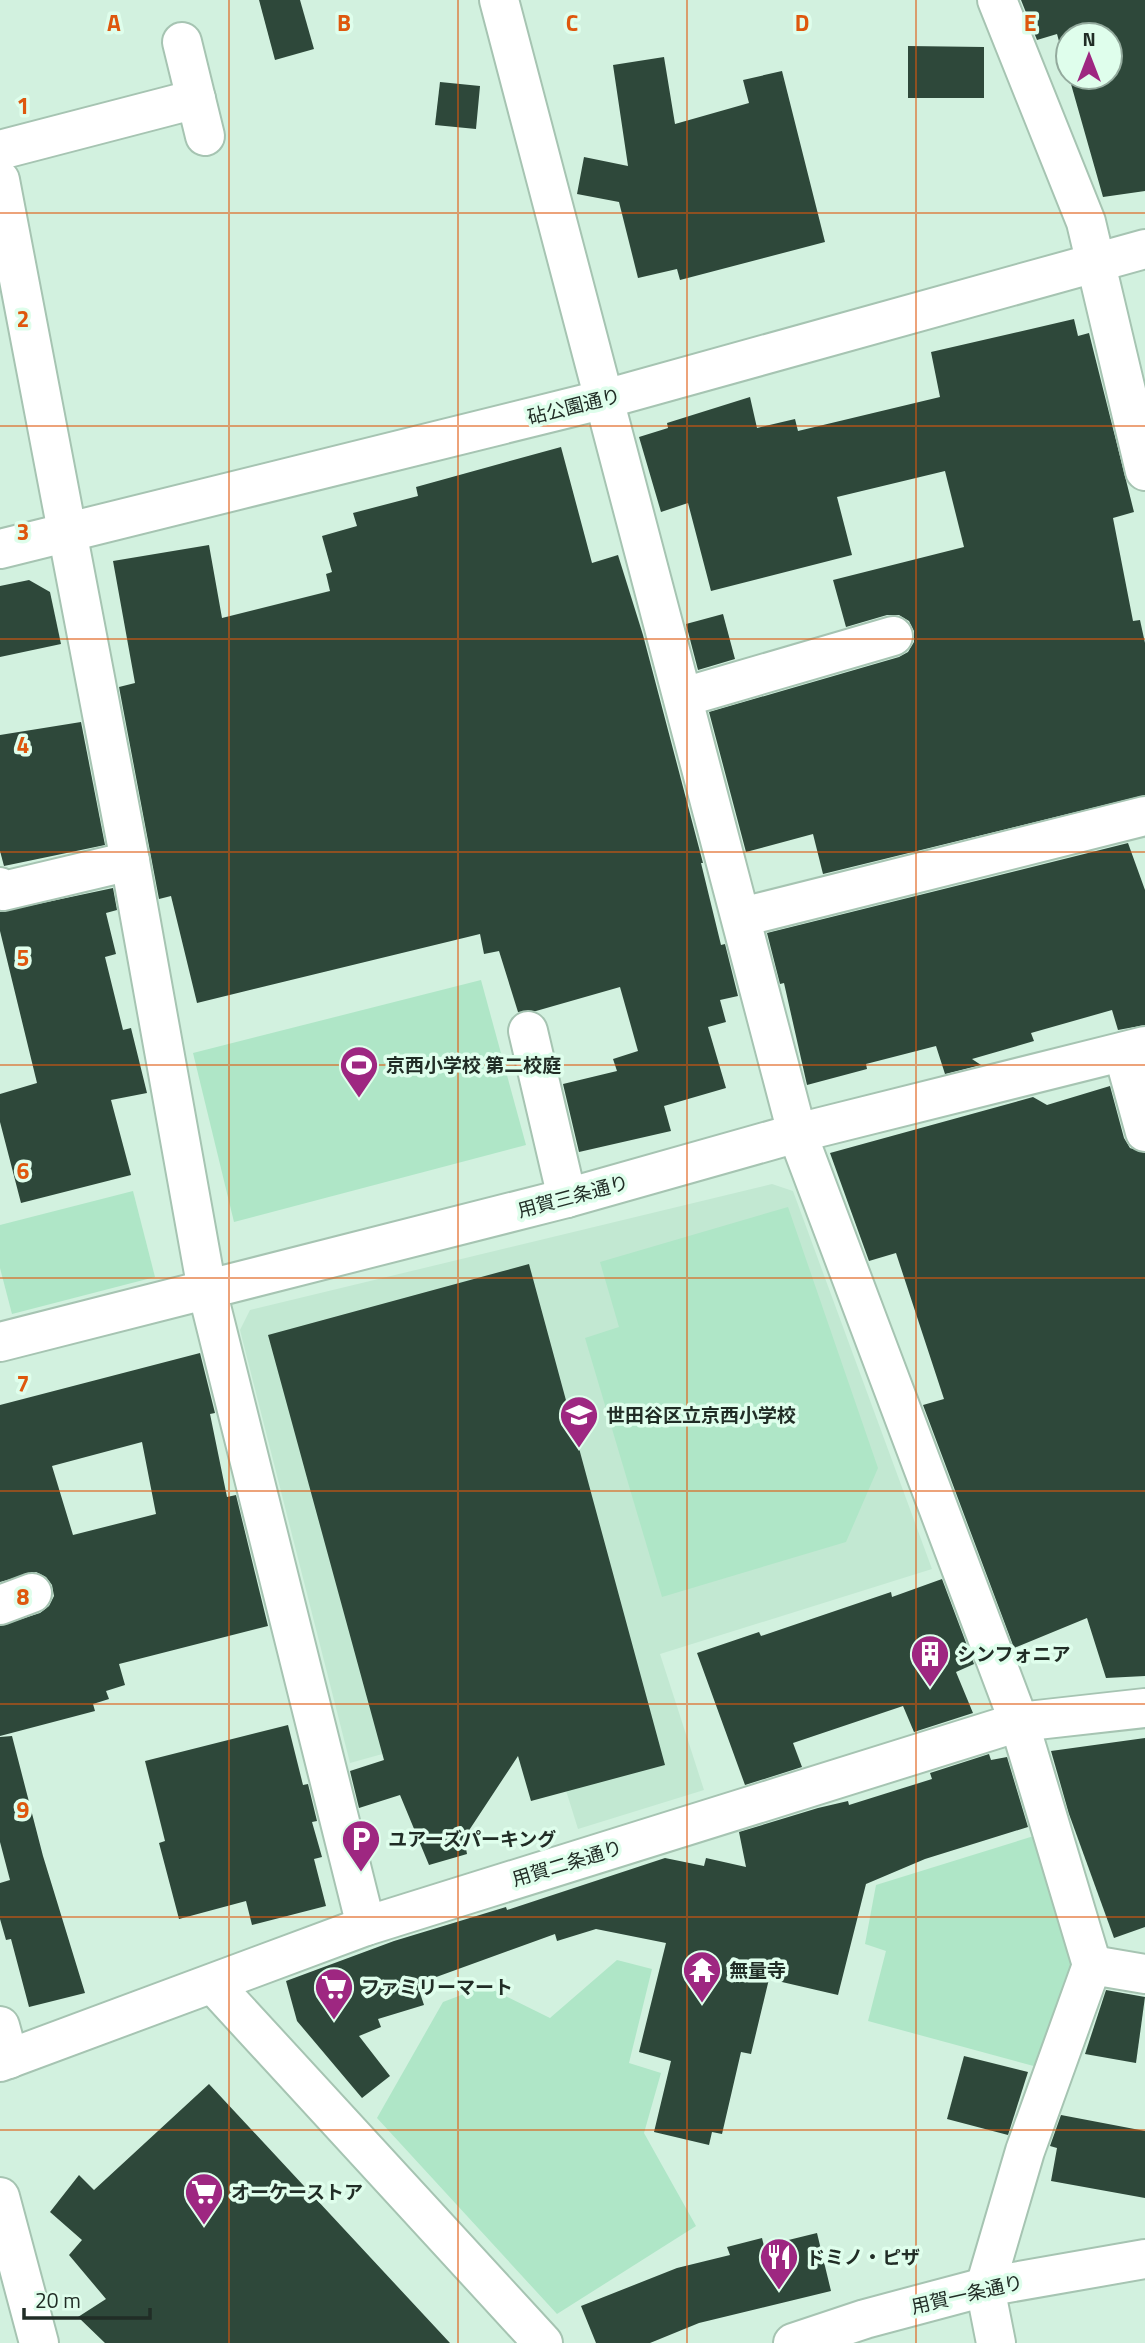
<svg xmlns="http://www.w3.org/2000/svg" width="1145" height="2343" viewBox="0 0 1145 2343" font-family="'Titillium Web','Noto Sans JP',sans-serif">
<rect width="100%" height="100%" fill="#d2f1df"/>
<polygon fill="#c2e8d2" points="772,1184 793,1191 932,1569 660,1654 704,1790 578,1829 541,1710 350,1763 240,1330 250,1310"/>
<g fill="#afe6c7">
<polygon points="481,980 526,1145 234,1222 193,1053"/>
<polygon points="133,1191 155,1277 12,1314 0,1268 0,1225"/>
<polygon points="788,1207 878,1468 846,1542 662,1597 585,1338 619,1327 600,1262"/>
<polygon points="1037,1835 1080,1960 1041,2068 868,2021 886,1951 865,1944 876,1885"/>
<polygon points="617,1960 652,1969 629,2063 661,2073 644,2133 696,2226 557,2314 377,2118 443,2002 485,1986 550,2018"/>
</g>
<g fill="#2e483a" fill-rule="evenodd">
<polygon points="259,0 300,0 314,49 275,60"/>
<polygon points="1021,0 1145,0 1145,191 1103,197 1069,77 1110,77 1110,35 1068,35 1068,74 1057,34 1037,40"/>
<polygon points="908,46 984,47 984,98 908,98"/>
<polygon points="664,57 675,124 749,103 743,80 782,71 825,242 680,280 677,269 638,278 619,202 577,194 584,157 628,166 613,65"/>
<polygon points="440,82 480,86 476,129 435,125"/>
<polygon points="1074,319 1078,336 1089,333 1134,512 1113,518 1133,621 1140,620 1145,643 1145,795 823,874 813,834 746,852 709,712 899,657 908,652 914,642 914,631 909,621 899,615 887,615 846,627 833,580 964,547 945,471 837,497 852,555 711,591 688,503 661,512 639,437 668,428 667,423 750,397 757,428 795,419 798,431 940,397 931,352"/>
<polygon points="561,447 592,563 618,555 643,635 703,863 701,863 721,945 725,944 738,996 720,1000 726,1022 708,1027 726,1088 664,1106 671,1131 579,1152 563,1084 617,1071 613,1059 638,1051 620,987 536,1011 518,1012 499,951 484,954 480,934 197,1003 171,896 159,899 119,687 135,683 113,561 209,545 222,618 330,591 326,574 332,572 322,536 357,526 353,513 418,496 416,487"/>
<polygon points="29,580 50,592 61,644 0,657 0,586"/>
<polygon points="723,614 735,659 698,670 686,624"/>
<polygon points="81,722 105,845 4,866 0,851 0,735"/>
<polygon points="1128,843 1145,890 1145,1025 1118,1030 1112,1010 1031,1033 1034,1041 972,1059 981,1065 945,1074 936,1046 866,1064 867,1069 807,1085 784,983 780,984 767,933"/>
<polygon points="113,888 117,910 106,913 116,954 105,957 123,1030 131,1028 147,1093 111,1100 131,1175 21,1203 0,1122 0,1094 37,1083 0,931 0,912"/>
<polygon points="1110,1086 1124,1138 1130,1148 1145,1153 1145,1676 1106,1678 1087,1618 1014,1648 923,1405 944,1399 896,1253 869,1261 830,1153 1033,1097 1047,1105"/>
<polygon points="529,1264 665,1765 531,1801 518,1756 464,1838 467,1854 429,1865 400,1795 359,1808 350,1771 384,1760 268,1335"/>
<path d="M 200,1353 L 215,1413 L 210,1414 L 227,1497 L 236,1495 L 268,1626 L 119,1664 L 125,1685 L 106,1691 L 109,1699 L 93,1704 L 95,1711 L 0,1736 L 0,1626 L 40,1613 L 49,1606 L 54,1596 L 52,1585 L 46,1577 L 36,1572 L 0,1582 L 0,1405 ZM 142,1442 L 156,1514 L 73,1535 L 52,1466 Z"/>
<polygon points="942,1579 974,1664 956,1672 973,1713 914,1732 903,1706 793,1743 802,1767 745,1785 697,1653 759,1632 761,1636 891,1592 892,1597"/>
<polygon points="288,1725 303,1785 308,1784 317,1821 312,1822 322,1857 314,1859 326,1906 252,1925 246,1901 179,1919 159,1843 165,1841 145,1761"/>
<polygon points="12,1736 43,1856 85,1993 29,2007 11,1939 6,1940 0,1919 0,1883 10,1880 0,1842 0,1737"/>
<polygon points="1145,1738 1145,1927 1114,1938 1069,1814 1051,1751"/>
<polygon points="989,1754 991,1760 1007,1757 1028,1827 925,1859 866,1884 838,1995 769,1979 751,2054 741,2052 722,2134 712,2132 709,2145 654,2132 671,2061 639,2052 666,1943 596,1929 557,1941 555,1934 417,1984 424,2005 378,2019 381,2027 359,2036 390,2076 362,2098 297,2021 286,1981 394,1941 506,1907 507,1910 665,1858 704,1866 706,1858 746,1867 739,1832 818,1808 848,1801 849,1805 932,1779 930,1773"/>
<polygon points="1106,1990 1145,1997 1136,2063 1085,2054"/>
<polygon points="964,2056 1028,2072 1008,2135 947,2119"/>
<polygon points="209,2084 450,2343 105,2343 78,2317 106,2299 69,2255 82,2240 50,2212 79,2175 94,2190"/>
<polygon points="1061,2115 1145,2131 1145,2198 1051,2181 1057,2148 1050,2146"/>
<polygon points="817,2233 831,2291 699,2323 650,2343 596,2343 581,2306 677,2268 730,2255 727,2247 762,2238 764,2246"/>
</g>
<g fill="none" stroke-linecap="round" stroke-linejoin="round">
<g stroke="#a6c4b2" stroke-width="42">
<g id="minor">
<polyline points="499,0 797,1133 1019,1722 1092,1965 1025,2151 985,2287 996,2343"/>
<polyline points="997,0 1086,222 1145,471"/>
<polyline points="182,42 205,136"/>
<polyline points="0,150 196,99"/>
<polyline points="0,180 130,861 207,1290 366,1926"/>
<polyline points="0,549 605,399 1145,249"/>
<polyline points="684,697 893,636"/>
<polyline points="0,887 3,891 130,861"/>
<polyline points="742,917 1145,816"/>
<polyline points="528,1031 567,1198"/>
<polyline points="1123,1052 1145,1132"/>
<polyline points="0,1342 567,1198 797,1133 1145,1046"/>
<polyline points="0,1605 32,1593"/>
<polyline points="1092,1965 1145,1974"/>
<polyline points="214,1985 543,2343"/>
<polyline points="0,2026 9,2059"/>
<polyline points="0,2062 366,1926 1019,1722 1145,1708"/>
<polyline points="0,2197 39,2343"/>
<polyline points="793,2343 865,2319 985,2287 1145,2259"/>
</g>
</g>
<use href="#minor" stroke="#fff" stroke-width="38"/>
</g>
<path fill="none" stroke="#de570d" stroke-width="2" stroke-opacity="0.55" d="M 229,0 L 229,2343M 458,0 L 458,2343M 687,0 L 687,2343M 916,0 L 916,2343M 0,213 L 1145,213M 0,426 L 1145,426M 0,639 L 1145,639M 0,852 L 1145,852M 0,1065 L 1145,1065M 0,1278 L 1145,1278M 0,1491 L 1145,1491M 0,1704 L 1145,1704M 0,1917 L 1145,1917M 0,2130 L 1145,2130"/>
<defs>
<g id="stadium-pin" transform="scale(2.0125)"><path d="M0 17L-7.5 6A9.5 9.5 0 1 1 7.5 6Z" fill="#9e2781" stroke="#dffeec"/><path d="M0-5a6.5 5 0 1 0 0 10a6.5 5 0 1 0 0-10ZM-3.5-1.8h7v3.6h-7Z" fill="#fff"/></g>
<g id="school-pin" transform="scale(2.0125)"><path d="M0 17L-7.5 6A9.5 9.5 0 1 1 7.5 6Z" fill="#9e2781" stroke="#dffeec"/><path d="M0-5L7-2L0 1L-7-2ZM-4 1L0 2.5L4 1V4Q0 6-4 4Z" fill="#fff"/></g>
<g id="building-pin" transform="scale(2.0125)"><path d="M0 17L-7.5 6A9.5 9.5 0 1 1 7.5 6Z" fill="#9e2781" stroke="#dffeec"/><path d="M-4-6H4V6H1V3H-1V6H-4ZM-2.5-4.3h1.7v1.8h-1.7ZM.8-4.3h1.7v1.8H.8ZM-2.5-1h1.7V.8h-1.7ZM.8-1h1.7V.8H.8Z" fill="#fff"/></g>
<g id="parking-pin" transform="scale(2.0125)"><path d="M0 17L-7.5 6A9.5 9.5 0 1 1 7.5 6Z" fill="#9e2781" stroke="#dffeec"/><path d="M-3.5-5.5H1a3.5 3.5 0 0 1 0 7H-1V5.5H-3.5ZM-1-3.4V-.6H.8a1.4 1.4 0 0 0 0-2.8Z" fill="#fff"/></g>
<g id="temple-pin" transform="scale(2.0125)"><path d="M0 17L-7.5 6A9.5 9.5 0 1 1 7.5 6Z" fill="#9e2781" stroke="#dffeec"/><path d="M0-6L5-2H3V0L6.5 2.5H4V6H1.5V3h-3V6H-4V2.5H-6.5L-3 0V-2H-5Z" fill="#fff"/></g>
<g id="supermarket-pin" transform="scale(2.0125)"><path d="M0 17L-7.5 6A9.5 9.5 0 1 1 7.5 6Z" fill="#9e2781" stroke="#dffeec"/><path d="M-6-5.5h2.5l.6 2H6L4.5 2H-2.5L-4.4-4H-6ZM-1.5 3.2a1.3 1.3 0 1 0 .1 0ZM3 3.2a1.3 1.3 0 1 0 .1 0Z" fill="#fff"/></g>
<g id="restaurant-pin" transform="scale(2.0125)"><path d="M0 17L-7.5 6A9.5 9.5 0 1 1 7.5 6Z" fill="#9e2781" stroke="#dffeec"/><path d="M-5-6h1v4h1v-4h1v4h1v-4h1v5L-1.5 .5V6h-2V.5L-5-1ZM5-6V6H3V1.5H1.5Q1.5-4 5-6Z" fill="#fff"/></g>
</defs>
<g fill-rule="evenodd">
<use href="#stadium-pin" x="359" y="1065"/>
<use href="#school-pin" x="579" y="1415"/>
<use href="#building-pin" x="930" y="1654"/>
<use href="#parking-pin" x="361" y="1839"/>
<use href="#temple-pin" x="702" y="1970"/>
<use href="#supermarket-pin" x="334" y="1987"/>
<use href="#supermarket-pin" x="204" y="2192"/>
<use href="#restaurant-pin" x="779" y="2257"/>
</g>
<g text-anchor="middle" stroke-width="7" stroke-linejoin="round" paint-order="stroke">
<g font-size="19" fill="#212d26" stroke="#dffeec">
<text transform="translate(574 406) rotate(-14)" y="7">砧公園通り</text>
<text transform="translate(573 1196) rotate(-15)" y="7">用賀三条通り</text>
<text transform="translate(567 1863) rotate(-17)" y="7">用賀二条通り</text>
<text transform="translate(967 2294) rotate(-13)" y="7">用賀一条通り</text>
</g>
<g font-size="19" font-weight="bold" fill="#212d26" stroke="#dffeec" text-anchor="start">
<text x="386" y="1072">京西小学校 第二校庭</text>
<text x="606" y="1422">世田谷区立京西小学校</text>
<text x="957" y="1661">シンフォニア</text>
<text x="388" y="1846">ユアーズパーキング</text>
<text x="729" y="1977">無量寺</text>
<text x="361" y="1994">ファミリーマート</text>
<text x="231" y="2199">オーケーストア</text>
<text x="806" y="2264">ドミノ・ピザ</text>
</g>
</g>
<g font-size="23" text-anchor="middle" font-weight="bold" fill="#de570d" stroke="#dffeec" stroke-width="7" stroke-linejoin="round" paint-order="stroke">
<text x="114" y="31">A</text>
<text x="344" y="31">B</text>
<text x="572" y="31">C</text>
<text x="802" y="31">D</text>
<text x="1030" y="31">E</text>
<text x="23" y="114">1</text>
<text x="23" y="327">2</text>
<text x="23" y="540">3</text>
<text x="23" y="753">4</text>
<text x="23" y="966">5</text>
<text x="23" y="1179">6</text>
<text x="23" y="1392">7</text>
<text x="23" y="1605">8</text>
<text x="23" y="1818">9</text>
</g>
<g transform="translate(1089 56)"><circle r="33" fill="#dffeec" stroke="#93aa9d" stroke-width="2"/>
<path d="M0-5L12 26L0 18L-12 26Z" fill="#9e2781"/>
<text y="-10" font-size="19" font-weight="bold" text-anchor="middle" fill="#212d26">N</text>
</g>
<path d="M24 2308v10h126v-10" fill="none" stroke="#212d26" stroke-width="3.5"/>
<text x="35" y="2308" font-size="21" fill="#212d26" stroke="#dffeec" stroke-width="5" paint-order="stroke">20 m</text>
</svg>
